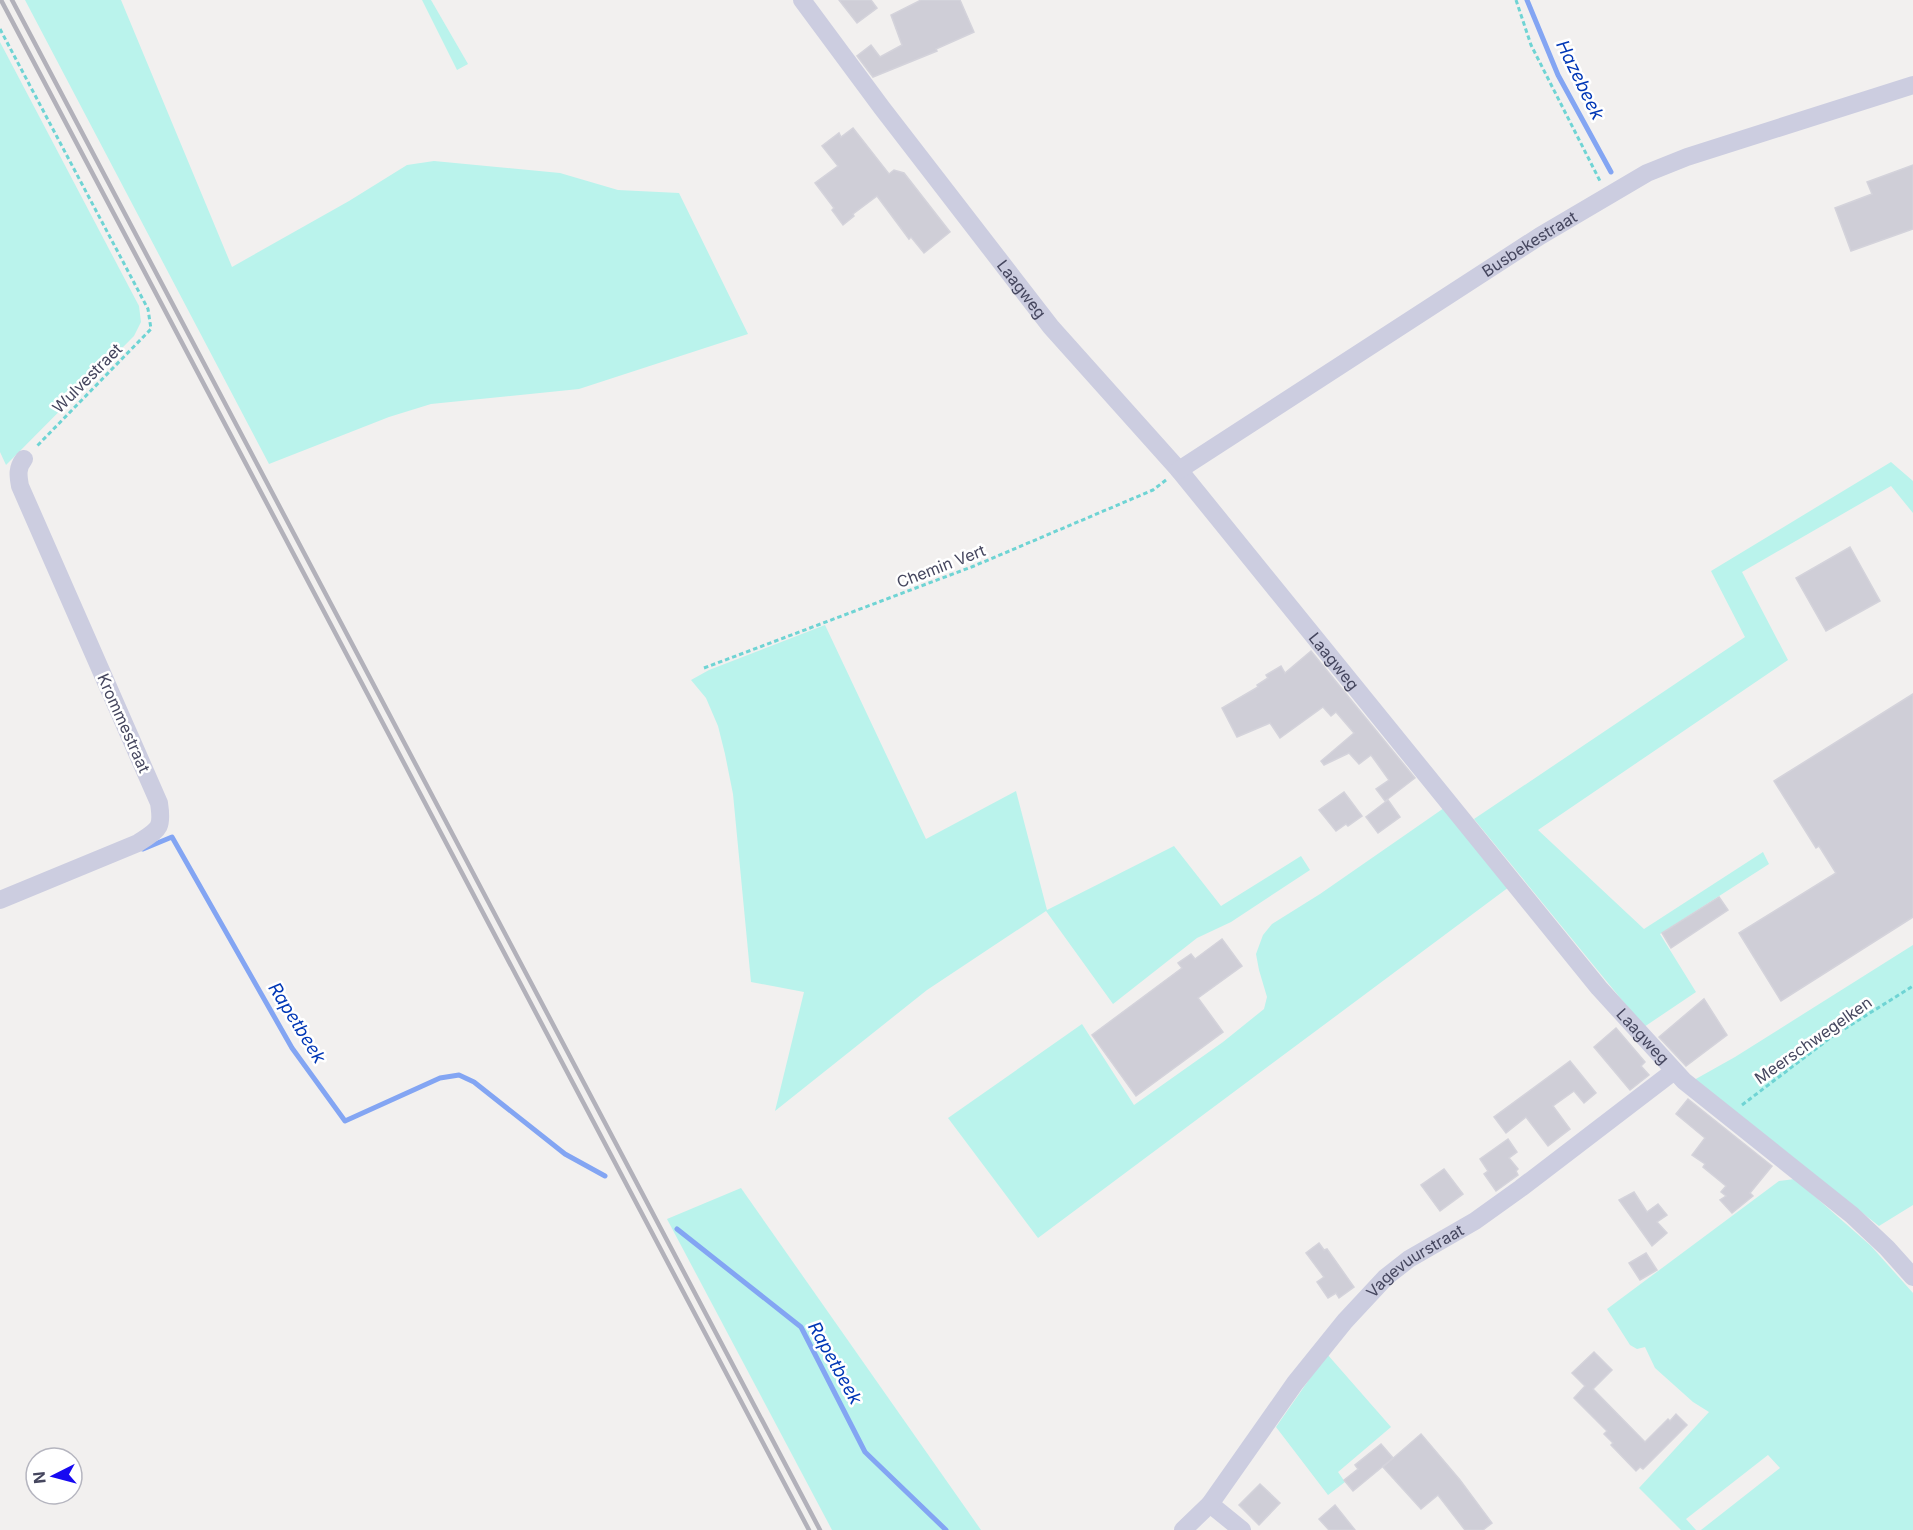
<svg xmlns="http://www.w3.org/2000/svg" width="1913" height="1530" viewBox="0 0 1913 1530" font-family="Inter,sans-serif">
<rect width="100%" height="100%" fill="#f2f0ef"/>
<g fill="#baf3ec">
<polygon points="25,0 121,0 232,267 349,201 407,165 434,161 560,173 618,190 679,193 748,334 579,389 431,404 389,417 269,464"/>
<polygon points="422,0 431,0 468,64 457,70"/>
<polygon points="0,42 139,306 141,322 134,336 6,465 0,452"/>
<polygon points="1891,462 1913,481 1913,513 1891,486 1742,572 1788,660 1538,830 1644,929 1763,852 1769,864 1660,934 1696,992 1644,1027 1474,819 1745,637 1711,571"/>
<polygon points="825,625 926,839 1016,791 1047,910 1174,846 1221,906 1301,856 1310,870 1231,922 1197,938 1113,1004 1046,911 927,990 775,1111 804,992 751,982 733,794 725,754 718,726 706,698 691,680 709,670"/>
<polygon points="1444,808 1509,887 1038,1238 948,1118 1082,1024 1134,1105 1223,1042 1264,1009 1267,997 1259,970 1256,954 1263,935 1272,924 1320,894"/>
<polygon points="1913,945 1913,1205 1879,1226 1694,1080 1735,1057"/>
<polygon points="1795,1179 1871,1246 1913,1293 1913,1530 1701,1530 1780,1468 1768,1455 1686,1519 1696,1530 1681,1530 1639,1488 1709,1412 1693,1402 1655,1368 1645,1347 1637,1349 1630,1345 1607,1309 1779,1181"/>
<polygon points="741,1188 981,1530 832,1530 667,1219"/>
<polygon points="1327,1354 1391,1427 1338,1472 1345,1482 1328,1495 1276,1427"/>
</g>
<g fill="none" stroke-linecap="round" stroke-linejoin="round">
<g stroke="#83a5f3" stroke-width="5">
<polyline points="1527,0 1558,75 1611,172"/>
<polyline points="143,849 172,837 292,1048 345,1121 440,1078 459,1075 474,1082 565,1154 605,1176"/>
<polyline points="677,1229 801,1327 865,1452 946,1530"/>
</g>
</g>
<g fill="#cfced7" stroke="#d4d3db" stroke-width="1.5">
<polygon points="839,0 871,0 877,8 857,23"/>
<polygon points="921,0 960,0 974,32 936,49 937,51 873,77 857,56 871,45 880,57 902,45 891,15"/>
<polygon points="853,128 889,174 894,170 904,173 950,232 924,253 911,237 909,239 877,196 853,214 854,216 843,225 832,210 834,208 815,183 838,166 822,146 839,133 841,137"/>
<polygon points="1913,165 1913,229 1851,251 1835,208 1872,194 1867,182"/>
<polygon points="1850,547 1880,601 1826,631 1796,578"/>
<polygon points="1311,651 1415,778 1385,801 1376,789 1389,780 1371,755 1359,764 1349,753 1324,765 1321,761 1354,733 1336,712 1331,716 1323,707 1280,738 1270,723 1237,737 1222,708 1258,687 1257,685 1268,678 1266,675 1281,666 1285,673"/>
<polygon points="1913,694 1913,917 1781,1001 1739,933 1836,873 1819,846 1816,848 1774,781"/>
<polygon points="1344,792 1362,816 1348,826 1346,824 1336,831 1319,810"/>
<polygon points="1388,800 1400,817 1378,833 1366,817"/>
<polygon points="1719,897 1728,910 1671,948 1662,933"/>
<polygon points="1222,939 1242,966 1198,998 1223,1032 1136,1096 1092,1035 1182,968 1178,963 1191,954 1195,959"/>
<polygon points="1704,999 1727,1035 1686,1066 1659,1037"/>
<polygon points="1616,1028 1645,1062 1641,1066 1649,1075 1630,1090 1594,1047"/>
<polygon points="1570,1061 1596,1093 1584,1103 1574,1091 1553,1106 1570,1129 1548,1146 1526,1117 1506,1133 1494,1117"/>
<polygon points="1688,1099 1772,1166 1750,1193 1753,1196 1732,1213 1720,1200 1726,1196 1721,1192 1726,1186 1703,1167 1705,1164 1692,1155 1705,1138 1676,1114"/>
<polygon points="1508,1139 1517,1152 1509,1158 1518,1169 1516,1171 1518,1175 1496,1191 1484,1174 1488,1171 1480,1159"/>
<polygon points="1444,1169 1463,1194 1440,1211 1421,1185"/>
<polygon points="1634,1192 1647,1212 1658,1204 1667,1215 1657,1222 1667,1233 1652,1246 1619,1200"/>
<polygon points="1319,1243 1324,1250 1327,1249 1354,1287 1339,1298 1336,1293 1328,1298 1317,1282 1324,1277 1306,1253"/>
<polygon points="1646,1253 1657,1270 1640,1280 1629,1263"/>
<polygon points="1594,1352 1612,1370 1593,1389 1645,1442 1668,1419 1670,1421 1676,1414 1687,1425 1643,1469 1640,1467 1636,1471 1611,1445 1613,1443 1604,1434 1607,1431 1574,1398 1585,1386 1572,1373"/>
<polygon points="1421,1434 1460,1480 1492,1523 1483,1530 1465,1530 1438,1495 1421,1509 1383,1467"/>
<polygon points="1381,1444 1393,1458 1353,1491 1344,1480 1358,1469 1355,1465"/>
<polygon points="1260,1484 1280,1503 1259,1525 1239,1505"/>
<polygon points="1335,1505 1355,1530 1329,1530 1319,1519"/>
</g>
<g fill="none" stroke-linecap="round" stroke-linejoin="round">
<g stroke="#6fd4d4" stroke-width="3" stroke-dasharray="4.5 3" stroke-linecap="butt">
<polyline points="1516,0 1531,45 1600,181"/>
<polyline points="0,29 148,309 151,329 36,447"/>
<polyline points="704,668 974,566 1153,490 1166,480"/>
<polyline points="1742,1105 1830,1038 1913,986"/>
</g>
<g stroke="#cccde0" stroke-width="18">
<path id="s1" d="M 802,0 L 882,108 L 1051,327 L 1179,470 L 1599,988 L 1684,1081 L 1852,1215 L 1887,1248 L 1913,1277"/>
<path id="s2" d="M 1179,470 L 1540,236 L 1647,173 L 1687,157 L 1913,85"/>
<path d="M 0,900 L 138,843 C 159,829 163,829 159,803 L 20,486 C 18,475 17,468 24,459"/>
<polyline points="1210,1504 1242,1530"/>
<path id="s3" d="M 1183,1530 L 1210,1504 L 1295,1383 L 1345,1321 L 1386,1277 L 1409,1259 L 1475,1221 L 1521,1188 L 1674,1071"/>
</g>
<g stroke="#b2b1ba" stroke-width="4.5">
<polyline points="1,0 809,1530"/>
<polyline points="12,0 820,1530"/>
</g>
</g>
<g text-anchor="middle" stroke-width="5" stroke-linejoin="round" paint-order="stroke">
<g font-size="16" fill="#45465e" stroke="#fff">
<text dy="6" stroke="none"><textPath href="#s2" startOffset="417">Busbekestraat</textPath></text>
<text dy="6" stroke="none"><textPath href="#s1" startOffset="363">Laagweg</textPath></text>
<text transform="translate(87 378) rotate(-45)" y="6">Wulvestraet</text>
<text transform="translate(941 566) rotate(-21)" y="6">Chemin Vert</text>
<text dy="6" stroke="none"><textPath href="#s1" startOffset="849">Laagweg</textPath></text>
<text transform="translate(124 723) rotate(66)" y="6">Krommestraat</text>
<text dy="6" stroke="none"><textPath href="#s1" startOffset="1335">Laagweg</textPath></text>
<text transform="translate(1813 1040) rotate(-35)" y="6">Meerschwegelken</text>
<text dy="6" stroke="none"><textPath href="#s3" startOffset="358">Vagevuurstraat</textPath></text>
</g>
<g font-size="18" font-style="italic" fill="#0037b6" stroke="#fff">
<text transform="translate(1580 80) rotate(64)" y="6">Hazebeek</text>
<text transform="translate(297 1023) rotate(58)" y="6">Rapetbeek</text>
<text transform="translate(835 1363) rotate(61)" y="6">Rapetbeek</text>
</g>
</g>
<g transform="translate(54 1476) rotate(264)"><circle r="28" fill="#ffffff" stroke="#b5b5bf" stroke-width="1.5"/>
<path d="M0-4.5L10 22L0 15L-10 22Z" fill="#170af1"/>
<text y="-9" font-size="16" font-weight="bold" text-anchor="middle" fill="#45465e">N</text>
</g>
</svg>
